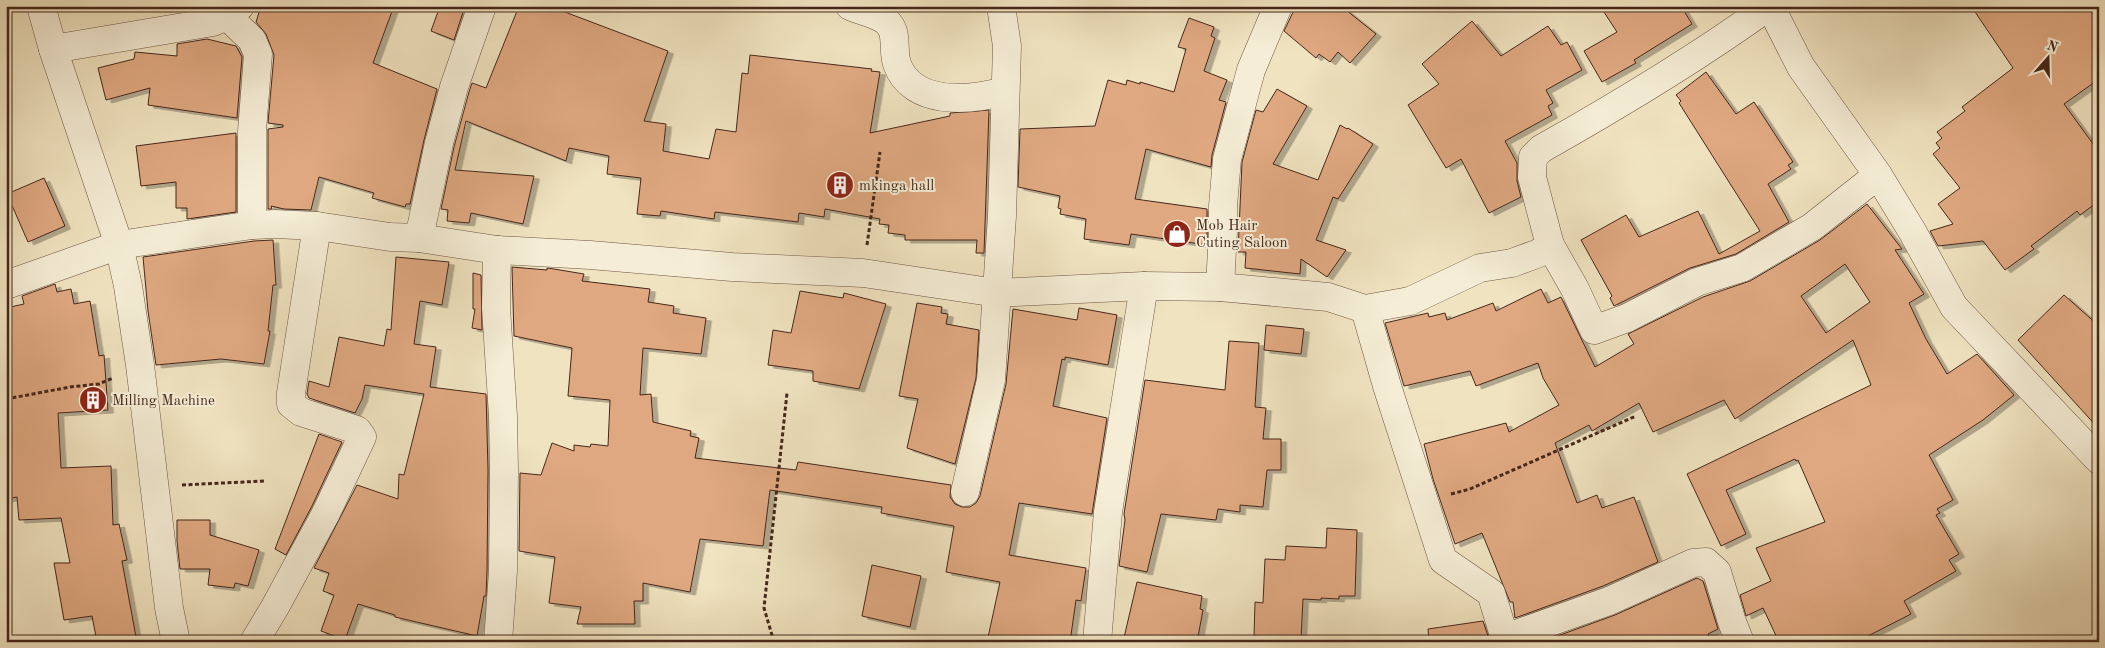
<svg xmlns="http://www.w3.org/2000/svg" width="2105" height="648" viewBox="0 0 2105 648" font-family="'Old Standard TT',serif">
<defs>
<filter id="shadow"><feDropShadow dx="5.5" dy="3" stdDeviation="0" flood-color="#0004"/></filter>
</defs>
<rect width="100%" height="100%" fill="#f0e3c0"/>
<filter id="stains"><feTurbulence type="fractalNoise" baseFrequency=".004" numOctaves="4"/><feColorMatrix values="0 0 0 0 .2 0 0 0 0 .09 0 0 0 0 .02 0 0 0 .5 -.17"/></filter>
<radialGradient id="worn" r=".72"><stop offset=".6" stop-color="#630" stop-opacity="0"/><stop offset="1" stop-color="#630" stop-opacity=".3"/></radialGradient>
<g fill="#dfa881" stroke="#45271b" fill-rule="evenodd" filter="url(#shadow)">
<polygon points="261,6 394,6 373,63 437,89 424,140 410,204 406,204 405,207 372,198 374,193 319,177 311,210 284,209 271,206 272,209 268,209 268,129 283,127 283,125 268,123 274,55 266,34 256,22"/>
<polygon points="440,6 465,6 454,40 431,31"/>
<polygon points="519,6 549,6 668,51 644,121 666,124 663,151 709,159 716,129 736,132 742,73 748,74 750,55 872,69 871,71 880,72 870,133 950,116 950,113 989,110 984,253 976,253 977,240 905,240 905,235 888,233 889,225 879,224 880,219 825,209 824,217 799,213 798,222 715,212 714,219 661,211 660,216 637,214 641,178 607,174 609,156 569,148 566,161 466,121 455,170 534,176 523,224 471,213 469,223 447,221 448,210 441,209 454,147 469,92 472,83 486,88"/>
<polygon points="1296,6 1341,6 1376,34 1350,63 1338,52 1330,62 1319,54 1316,58 1284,31"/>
<polygon points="1600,6 1681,6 1692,24 1634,60 1636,63 1602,82 1584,51 1617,32"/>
<polygon points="1971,6 2087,6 2099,22 2099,79 2064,104 2099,152 2099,201 2080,215 2077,211 2031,246 2034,249 2005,270 1983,241 1938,246 1930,231 1953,224 1938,204 1960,188 1933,154 1940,148 1936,143 1942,138 1937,132 1965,111 1962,107 2013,68"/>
<polygon points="1189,18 1214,27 1211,36 1215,38 1204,71 1227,80 1219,100 1226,102 1212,155 1211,167 1146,149 1135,199 1207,209 1207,245 1131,234 1129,245 1084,239 1086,219 1060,214 1061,209 1058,208 1060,196 1018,187 1020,129 1095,126 1108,80 1126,85 1127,80 1140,84 1140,82 1174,92 1186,49 1178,47"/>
<polygon points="1472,21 1501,56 1548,26 1561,45 1567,42 1582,70 1546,90 1553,103 1548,106 1552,115 1505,141 1517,163 1517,181 1521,197 1489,213 1461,159 1446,168 1408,105 1439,84 1422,64"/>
<polygon points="207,39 236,46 242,57 237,118 148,105 150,88 106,100 98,68 134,59 135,52 177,56 177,44"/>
<polygon points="1706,72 1736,114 1754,102 1793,162 1788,165 1791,169 1768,184 1789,222 1736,254 1690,268 1614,306 1610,298 1612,296 1581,240 1626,215 1639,237 1698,211 1719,254 1760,231 1679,103 1681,101 1676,95"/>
<polygon points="1277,89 1307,106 1273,164 1318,180 1340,125 1347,129 1348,128 1373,144 1338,199 1333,197 1316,240 1346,250 1327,277 1301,259 1300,274 1245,268 1246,252 1238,252 1242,162 1256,110 1263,112"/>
<polygon points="236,133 236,212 187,219 187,208 176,208 176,182 141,186 136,146"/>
<polygon points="44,178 65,226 28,242 7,194"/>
<path d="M 1867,204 L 1902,249 L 1895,250 L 1924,294 L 1909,303 L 1926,339 L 1947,374 L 1977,354 L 2014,395 L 1983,420 L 1929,455 L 1953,500 L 1937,509 L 1940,513 L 1936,515 L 1959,554 L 1949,560 L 1956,571 L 1904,601 L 1911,614 L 1868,636 L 1871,642 L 1779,642 L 1763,608 L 1746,616 L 1740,595 L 1771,581 L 1756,548 L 1825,522 L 1798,460 L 1796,461 L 1795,459 L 1726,490 L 1746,534 L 1721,546 L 1687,474 L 1871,385 L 1853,340 L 1735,419 L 1724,400 L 1653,432 L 1639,403 L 1592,431 L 1589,425 L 1555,443 L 1577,503 L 1597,495 L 1602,508 L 1634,497 L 1658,562 L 1603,586 L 1515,618 L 1513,602 L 1510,602 L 1482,533 L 1455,544 L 1433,479 L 1424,444 L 1506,423 L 1509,432 L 1559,405 L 1543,378 L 1538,363 L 1476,386 L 1470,371 L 1404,386 L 1385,323 L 1428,313 L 1429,317 L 1445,313 L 1447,320 L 1493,303 L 1496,311 L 1541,289 L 1548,303 L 1561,297 L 1595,367 L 1634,344 L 1628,334 L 1703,297 L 1750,281 L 1820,240 ZM 1845,264 L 1870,302 L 1826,333 L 1801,296 Z"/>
<polygon points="273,240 276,285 273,285 268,331 270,331 264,364 221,359 156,365 148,311 143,257 254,241"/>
<polygon points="396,257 449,262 442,305 420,301 414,344 436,347 430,387 486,394 488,470 487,570 486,596 484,596 477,636 395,617 395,615 358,604 345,640 321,631 334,595 323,591 329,573 314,568 357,485 398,499 399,474 404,475 424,394 365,385 362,399 355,413 309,398 307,394 309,381 329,387 339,337 384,346 387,329 391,330"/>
<polygon points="512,267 547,270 547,268 554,269 584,274 582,281 650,289 648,302 674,306 673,313 706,318 701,354 643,348 640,395 651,394 653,422 691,431 690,436 699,438 695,458 796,470 798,462 951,485 950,497 955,504 962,507 970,507 976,503 980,496 1006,384 1013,309 1077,320 1079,308 1117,315 1108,365 1065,357 1065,360 1062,359 1053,406 1107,418 1092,514 1019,503 1009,555 1086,568 1081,601 1076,600 1070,642 987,642 1000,582 946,572 954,526 881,513 882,507 770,490 763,546 700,539 690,592 643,583 643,601 634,601 635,624 577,624 581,607 549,603 555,557 519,551 520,473 541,475 552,443 574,451 574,445 590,447 591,444 608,446 610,400 568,396 572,348 514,336"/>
<polygon points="473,273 481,275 482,330 472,328 475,309 473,309"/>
<polygon points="55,284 57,292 71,289 74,304 90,301 99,356 104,355 108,410 58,413 61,468 111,466 113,525 119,524 127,560 122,561 136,637 97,642 92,616 64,620 54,563 70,563 61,518 19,520 17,497 6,499 6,342 9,341 6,333 6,308 24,304 22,296"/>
<polygon points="800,291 843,298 844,293 886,304 859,389 813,381 813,371 768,365 773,330 791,333"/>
<polygon points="2064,295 2099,326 2099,429 2018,340"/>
<polygon points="917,303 942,307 941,313 948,314 946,324 979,330 976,378 955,464 907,448 918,399 899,396"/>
<polygon points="1266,325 1304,329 1301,354 1264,350"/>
<polygon points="1229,341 1259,343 1255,407 1266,408 1263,439 1281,439 1281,470 1267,470 1263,507 1240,505 1240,512 1218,509 1216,520 1161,514 1147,572 1119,566 1125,520 1124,514 1145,380 1225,390"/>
<polygon points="319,434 342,442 312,506 286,555 275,549"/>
<polygon points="177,520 210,520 210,535 259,550 248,586 235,583 234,588 208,585 210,569 180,569 177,541"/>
<polygon points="1327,528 1357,530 1355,596 1339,596 1339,599 1321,598 1321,600 1303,599 1301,639 1254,636 1255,602 1263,603 1265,559 1285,560 1286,546 1326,548"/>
<polygon points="872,565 921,576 910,627 862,616"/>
<polygon points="1697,578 1703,581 1718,629 1708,634 1711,642 1541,642 1615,615"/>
<polygon points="1137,582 1202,596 1200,609 1203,610 1197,642 1123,642"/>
<polygon points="1483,621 1490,642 1429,642 1428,629"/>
</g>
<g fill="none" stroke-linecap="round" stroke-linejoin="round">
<g stroke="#705644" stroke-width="29">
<g id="street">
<polyline points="41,6 53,49 119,245 128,286 140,365 169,608 176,642"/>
<path d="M 850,6 C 861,11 877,14 886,21 C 899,32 892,49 897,64 C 912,106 970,101 1004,91"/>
<polyline points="1770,6 1801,67 1878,175 1912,231 1954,307 2099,460"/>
<polyline points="227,16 252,40 258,54 252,131 252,225"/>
<polyline points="53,49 213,22 227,16 240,6"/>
<polyline points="419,238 439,143 454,87 482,6"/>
<path d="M 1550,245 L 1532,177 L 1533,157 L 1541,149 C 1619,105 1696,59 1769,6"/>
<polyline points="497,250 496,308 503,416 504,470 503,571 498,642"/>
<polyline points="6,285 119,245 252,225 275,224 317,226 390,237 419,238 497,250 590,255 732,267 863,273 997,293 1144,286 1220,287 1328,297 1365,309 1410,301 1480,268 1512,263 1539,253 1550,245 1575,289 1594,330 1627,318 1697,282 1742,268 1812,227 1878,175"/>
<polyline points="1220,287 1223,231 1223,206 1227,159 1251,70 1278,6"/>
<polyline points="1365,309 1387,386 1443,560 1491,593 1506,642"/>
<polyline points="965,492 991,380 1002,216 1007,46 1001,6"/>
<polyline points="1505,638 1609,601 1693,563 1706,562 1717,572 1732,622 1740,642"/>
<polyline points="254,642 275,607 326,513 362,437 357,430 301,412 291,404 291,393 317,226"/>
<polyline points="1097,642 1108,512 1144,286"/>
</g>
</g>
<g stroke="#45271b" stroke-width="3" stroke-dasharray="4 2.5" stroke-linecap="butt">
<polyline points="867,245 880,152"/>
<polyline points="6,399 70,387 99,384 113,378"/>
<polyline points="182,485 265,481"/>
<polyline points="1451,494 1470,489 1636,416"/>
<polyline points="774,642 764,608 787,393"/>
</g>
<use href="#street" stroke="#f5edd6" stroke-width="28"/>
</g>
<defs>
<g id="building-disc" transform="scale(1.4375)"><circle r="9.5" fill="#8f2418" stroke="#f5edd6"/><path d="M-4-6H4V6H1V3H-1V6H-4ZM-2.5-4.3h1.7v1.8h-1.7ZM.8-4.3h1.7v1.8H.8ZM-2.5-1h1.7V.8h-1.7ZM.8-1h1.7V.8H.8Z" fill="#fff"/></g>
<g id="shop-disc" transform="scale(1.4375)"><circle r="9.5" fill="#8f2418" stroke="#f5edd6"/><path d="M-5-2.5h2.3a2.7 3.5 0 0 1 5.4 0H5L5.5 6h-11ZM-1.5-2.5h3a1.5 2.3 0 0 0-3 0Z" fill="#fff"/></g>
</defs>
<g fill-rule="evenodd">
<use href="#building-disc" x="840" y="185"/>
<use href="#shop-disc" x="1177" y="234"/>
<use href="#building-disc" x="93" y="400"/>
</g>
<g text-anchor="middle" stroke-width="4" stroke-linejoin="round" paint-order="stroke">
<g font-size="15" fill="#45271b" stroke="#f5edd6" text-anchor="start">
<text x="859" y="190">mkinga hall</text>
<text x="1196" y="230">Mob Hair<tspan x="1196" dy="17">Cuting Saloon</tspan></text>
<text x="112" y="405">Milling Machine</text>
</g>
</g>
<rect width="2105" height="648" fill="none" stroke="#f0e3c0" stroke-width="25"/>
<rect x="8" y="8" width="2090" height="633" fill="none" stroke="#45271b" stroke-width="2.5"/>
<rect x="12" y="12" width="2080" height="623" fill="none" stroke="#45271b"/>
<g transform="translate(2048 58) rotate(20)" stroke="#f5edd6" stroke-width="4" paint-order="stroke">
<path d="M0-4L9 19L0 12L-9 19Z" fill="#45271b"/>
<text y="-8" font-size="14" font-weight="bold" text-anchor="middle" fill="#45271b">N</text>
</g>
<rect width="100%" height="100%" filter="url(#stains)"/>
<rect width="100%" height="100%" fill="url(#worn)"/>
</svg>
